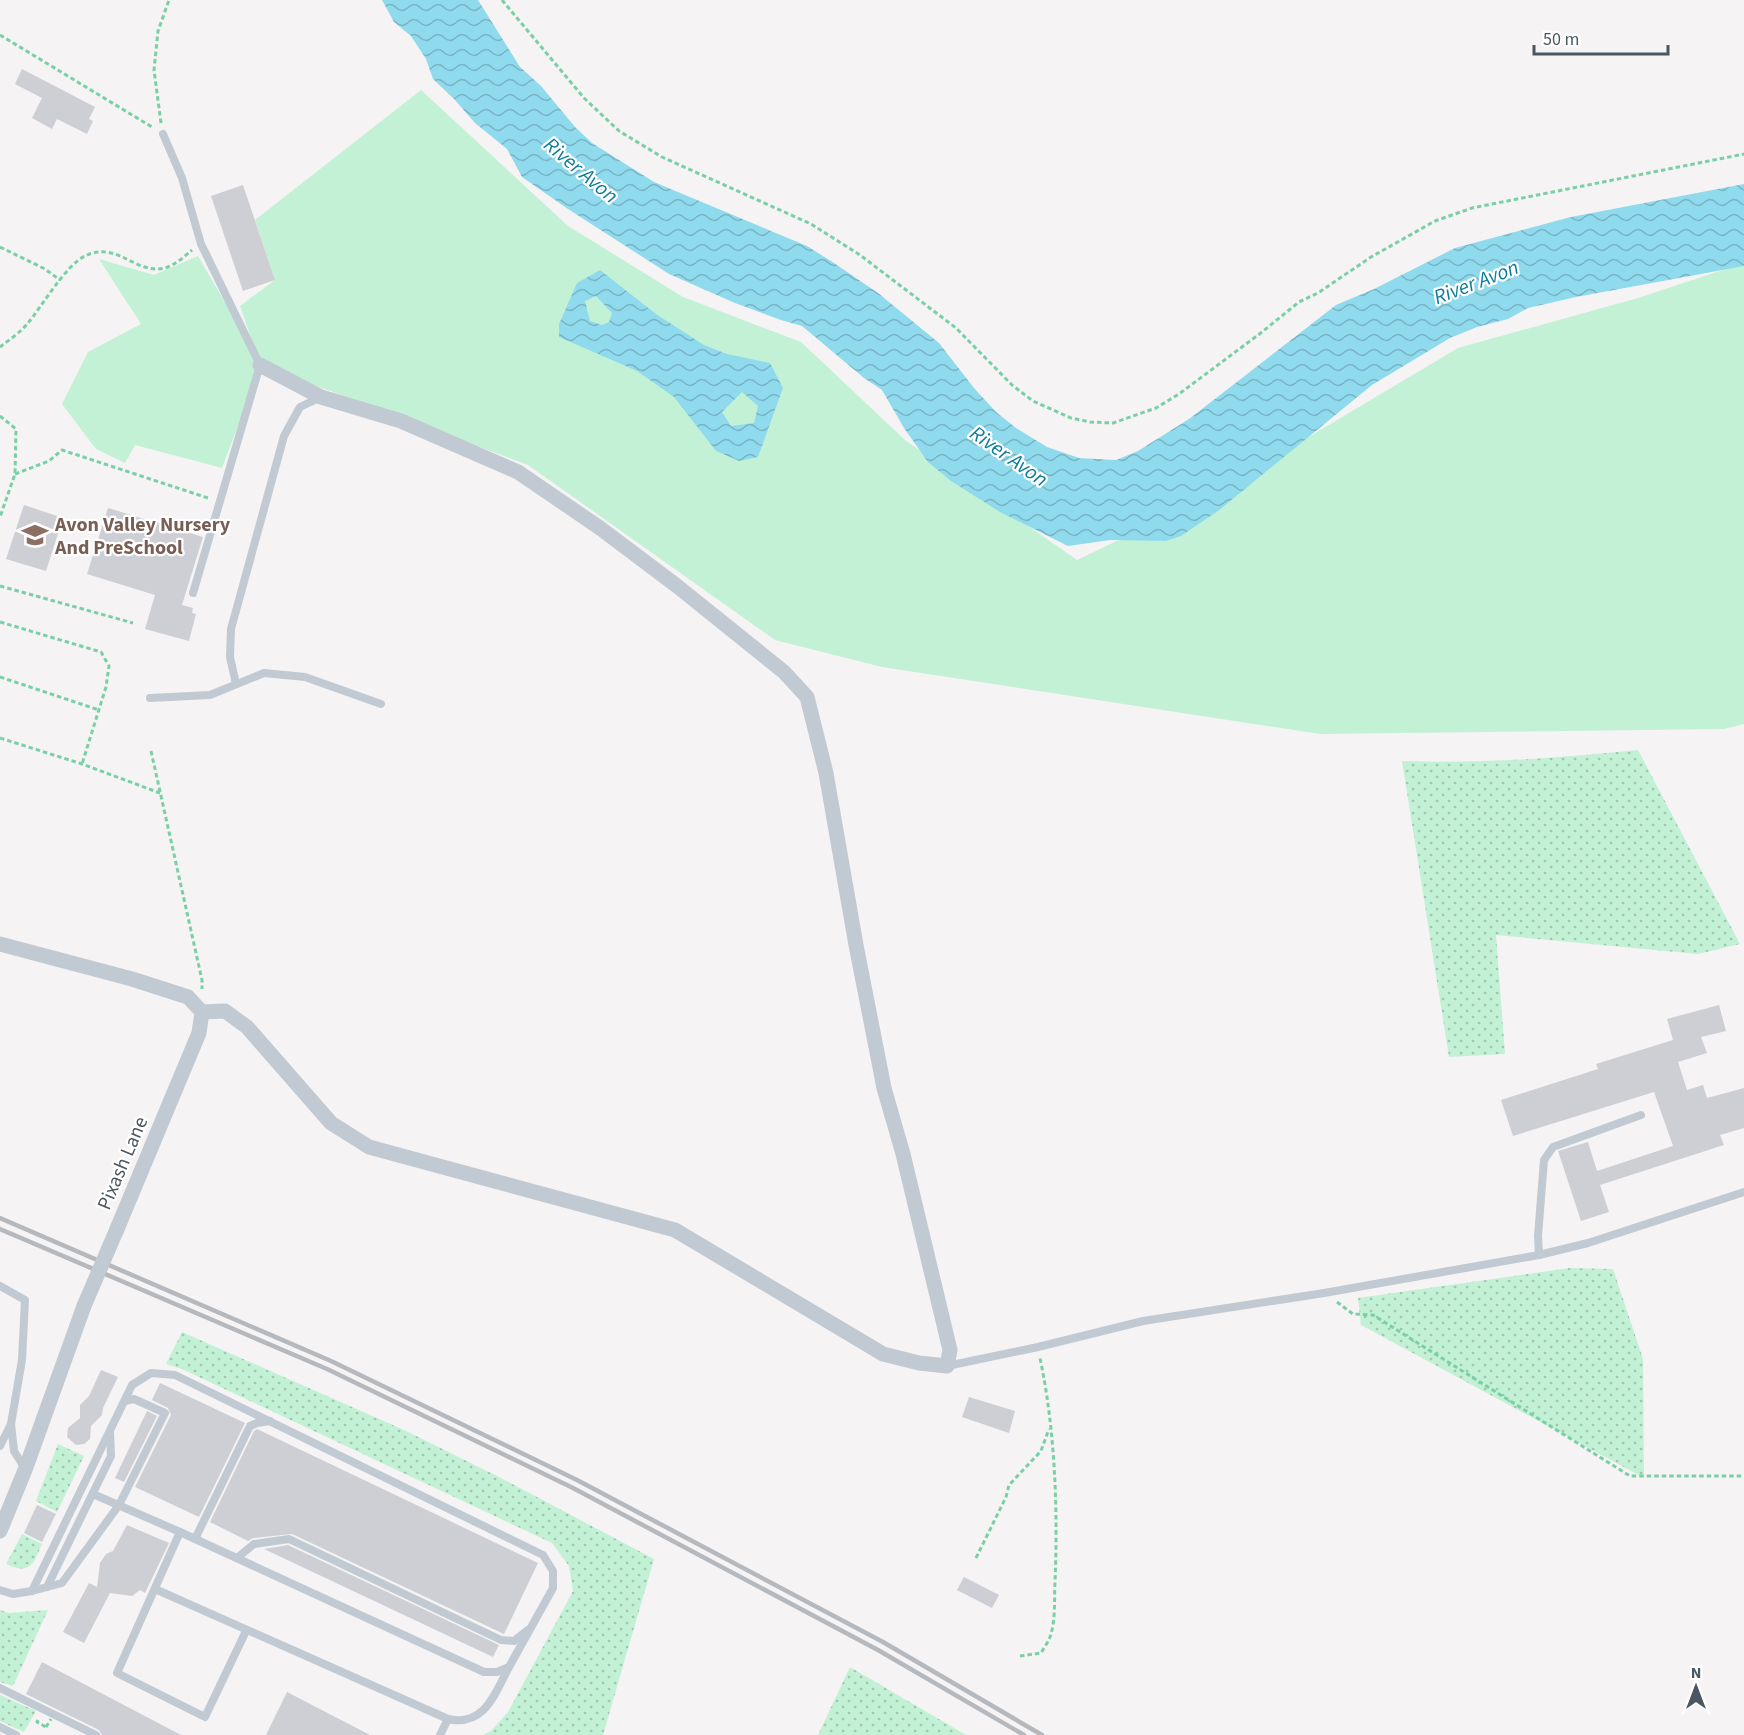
<svg xmlns="http://www.w3.org/2000/svg" width="1744" height="1735" viewBox="0 0 1744 1735" font-family="'Source Sans 3',sans-serif">
<defs>
<pattern id="grass-dots" width="8" height="8" patternUnits="userSpaceOnUse" patternTransform="scale(1.5)"><rect width="8" height="8" fill="#c3f1d5"/><path d="M2 2h.1M6 6h.1" fill="none" stroke="#a0c6b0" stroke-width="1.8" stroke-linecap="round"/></pattern>
<pattern id="water-waves" width="16" height="10" patternUnits="userSpaceOnUse" patternTransform="scale(1.5)"><rect width="16" height="10" fill="#90daee"/><path d="M0 5q4-4 8 0t8 0" fill="none" stroke="#78b4c4"/></pattern>
</defs>
<rect width="100%" height="100%" fill="#f5f3f3"/>
<g fill="url(#grass-dots)">
<path d="M 1638,750 L 1740,944 L 1698,954 L 1496,935 L 1505,1054 L 1449,1057 L 1402,761 C 1481,764 1559,758 1638,750 Z"/>
<polygon points="1570,1268 1613,1269 1643,1359 1644,1478 1361,1325 1358,1298"/>
<polygon points="182,1332 404,1430 501,1478 654,1559 603,1735 483,1735 491,1731 508,1712 573,1591 569,1566 552,1543 182,1369 166,1364"/>
<polygon points="58,1444 84,1456 57,1512 36,1501"/>
<path d="M 22,1534 L 42,1544 C 33,1565 30,1575 6,1564 Z"/>
<polygon points="0,1610 9,1613 48,1610 13,1686 0,1682"/>
<polygon points="850,1667 966,1735 818,1735"/>
<polygon points="0,1695 36,1711 24,1732 0,1721"/>
</g>
<polygon fill="#c3f1d5" points="421,90 568,226 683,297 801,342 905,440 1077,560 1206,498 1458,348 1638,298 1744,263 1744,724 1724,729 1320,734 882,667 775,640 528,465 261,365 222,468 135,445 125,463 96,449 62,404 88,352 141,324 99,259 154,275 198,256 259,361 240,306 275,280 255,220"/>
<g fill="url(#water-waves)" fill-rule="evenodd">
<polygon points="382,0 478,0 520,67 541,86 575,127 592,143 654,182 807,246 834,263 878,293 939,343 974,388 996,412 1016,428 1047,447 1079,458 1116,460 1138,451 1189,419 1336,305 1374,289 1455,248 1571,217 1744,184 1744,266 1576,297 1528,308 1508,319 1477,327 1450,338 1372,385 1218,511 1181,536 1166,541 1110,540 1068,546 1000,512 951,481 928,462 904,428 882,390 864,378 802,326 781,320 735,303 669,274 568,209 522,177 507,149 475,123 455,100 433,79 426,59 411,36 394,22"/>
<path d="M 600,270 L 656,314 L 704,345 L 727,354 L 770,363 L 783,388 L 758,457 L 739,461 L 716,451 L 674,397 L 637,371 L 559,337 L 559,324 L 577,283 ZM 596,296 L 612,313 L 609,322 L 602,325 L 590,321 L 585,301 ZM 742,392 L 758,406 L 754,423 L 731,426 L 722,412 Z"/>
</g>
<g fill="#cdcfd5">
<polygon points="22,69 95,107 89,119 93,121 87,134 57,119 52,129 32,118 42,98 15,84"/>
<polygon points="243,185 275,280 243,291 211,196"/>
<polygon points="24,505 63,518 46,571 6,559"/>
<polygon points="108,508 203,537 182,605 193,608 192,613 196,614 189,641 145,629 155,595 87,574"/>
<polygon points="1719,1005 1726,1031 1701,1037 1707,1053 1678,1062 1687,1090 1703,1085 1707,1098 1744,1088 1744,1128 1720,1135 1724,1145 1600,1185 1609,1212 1581,1221 1558,1151 1588,1142 1597,1171 1673,1146 1654,1092 1513,1136 1501,1100 1598,1069 1596,1064 1673,1040 1667,1019"/>
<polygon points="101,1370 118,1377 103,1408 102,1415 91,1426 90,1439 84,1444 76,1445 67,1437 68,1428 80,1418 80,1405 89,1396"/>
<polygon points="160,1383 245,1423 199,1517 135,1487 171,1415 168,1408 152,1400"/>
<polygon points="969,1397 1015,1411 1009,1433 962,1417"/>
<polygon points="147,1411 157,1416 124,1482 115,1478"/>
<polygon points="257,1429 538,1563 504,1634 292,1534 253,1538 248,1541 210,1522 254,1431"/>
<polygon points="37,1505 56,1514 42,1542 24,1533"/>
<polygon points="127,1525 169,1543 145,1593 140,1590 132,1596 110,1593 84,1643 63,1632 89,1583 97,1587 100,1563 106,1554 113,1551"/>
<polygon points="288,1545 499,1645 493,1657 264,1549"/>
<polygon points="964,1577 999,1595 992,1608 957,1590"/>
<polygon points="42,1662 181,1735 102,1735 99,1730 26,1694"/>
<polygon points="287,1692 370,1735 266,1735"/>
</g>
<g fill="none" stroke-linecap="round" stroke-linejoin="round">
<g stroke="#7ad0a6" stroke-width="3" stroke-dasharray="4.5 3" stroke-linecap="butt">
<polyline points="502,0 584,98 619,131 662,157 811,224 860,255 956,328 1012,385 1033,401 1071,418 1090,422 1113,423 1156,408 1179,394 1262,332 1299,302 1318,293 1371,257 1435,221 1472,208 1744,154"/>
<polyline points="0,35 152,127"/>
<polyline points="161,123 154,70 158,31 169,0"/>
<polyline points="0,247 45,269 60,280"/>
<path d="M 0,347 C 9,340 21,332 28,323 C 43,305 65,266 85,256 C 117,240 135,275 165,268 C 175,265 184,257 192,250"/>
<polyline points="0,416 16,429 15,474 0,517"/>
<polyline points="15,474 49,461 62,450 208,498"/>
<polyline points="0,586 133,623"/>
<polyline points="0,622 101,652 109,666 106,687 82,764"/>
<polyline points="0,677 99,710"/>
<polyline points="0,738 82,764 160,793"/>
<polyline points="151,751 202,980 202,989"/>
<polyline points="1337,1302 1353,1314 1373,1315 1630,1476 1744,1476"/>
<polyline points="976,1558 1006,1497 1009,1485 1041,1451 1049,1429"/>
<path d="M 1020,1656 L 1041,1653 C 1044,1648 1048,1642 1050,1637 C 1056,1620 1054,1599 1055,1582 C 1058,1509 1055,1429 1040,1358"/>
<polyline points="38,1720 37,1722 46,1727"/>
</g>
<g stroke="#c1cad2" stroke-width="8">
<polyline points="163,134 182,178 201,244 260,365 193,593"/>
<polyline points="236,684 230,657 231,629 284,436 300,407 319,398"/>
<polyline points="150,698 210,695 264,673 305,677 381,704"/>
<polyline points="1539,1255 1538,1236 1544,1160 1553,1147 1641,1115"/>
<polyline points="0,1286 25,1300 22,1360 11,1424 14,1451 24,1467"/>
<polyline points="947,1366 1038,1347 1143,1321 1324,1293 1539,1255 1588,1243 1744,1192"/>
<polyline points="0,1446 11,1424"/>
<polyline points="93,1494 180,1532 117,1673 205,1717 246,1631"/>
<polyline points="195,1539 250,1426 257,1423 270,1421"/>
<polyline points="237,1558 254,1544 289,1539 501,1640 514,1641 528,1630"/>
<polyline points="47,1587 111,1456 110,1432"/>
<path d="M 155,1589 L 448,1719 C 485,1727 495,1693 509,1667"/>
<polyline points="0,1590 13,1594 32,1591 62,1583 119,1505 165,1413 134,1399 125,1401"/>
<polyline points="32,1591 132,1385 151,1373 175,1375 543,1555 553,1571 553,1588 509,1667 497,1672 484,1672 180,1532"/>
<polyline points="0,1688 96,1735"/>
<polyline points="0,1727 16,1735"/>
<polyline points="440,1735 448,1719"/>
</g>
<g stroke="#c1cad2" stroke-width="15">
<polyline points="0,944 132,979 188,997 202,1012 199,1033 117,1229"/>
<polyline points="202,1012 225,1011 247,1027 331,1123 369,1147 675,1230 883,1354 919,1363 947,1366 950,1350 903,1154 884,1088 856,945 826,773 807,697 784,672 677,586 600,528 518,472 401,421 321,397 260,365"/>
<polyline points="0,1531 25,1470 84,1306"/>
</g>
<g stroke="#b5b8bd" stroke-width="4.5">
<polyline points="0,1218 331,1361 577,1480 883,1642 1042,1735"/>
<polyline points="0,1229 327,1369 573,1488 878,1650 1024,1735"/>
</g>
<polyline stroke="#7ad0a6" stroke-width="3" stroke-dasharray="4.5 3" stroke-linecap="butt" points="46,1727 51,1719"/>
<polyline stroke="#c1cad2" stroke-width="15" points="84,1306 117,1229"/>
</g>
<defs>
<g id="school-bare" transform="scale(2.07)"><path d="M0-5L7-2L0 1L-7-2ZM-4 1L0 2.5L4 1V4Q0 6-4 4Z" fill="#8d6e63" stroke="#fff" stroke-width="2.5" paint-order="stroke"/></g>
</defs>
<g fill-rule="evenodd">
<use href="#school-bare" x="35" y="535"/>
</g>
<g text-anchor="middle" stroke-width="4.5" stroke-linejoin="round" paint-order="stroke">
<g font-size="20" font-weight="bold" fill="#785e54" stroke="#fff" text-anchor="start">
<text x="55" y="531">Avon Valley Nursery<tspan x="55" dy="23">And PreSchool</tspan></text>
</g>
<g font-size="20" fill="#4a5661" stroke="#fff">
<text transform="translate(122 1163) rotate(-67)" y="7">Pixash Lane</text>
</g>
<g font-size="21" font-style="italic" fill="#0c7c9b" stroke="#fff">
<text transform="translate(581 170) rotate(40)" y="7">River Avon</text>
<text transform="translate(1476 282) rotate(-21)" y="7">River Avon</text>
<text transform="translate(1009 456) rotate(35)" y="7">River Avon</text>
</g>
</g>
<g transform="translate(1696 1687)" stroke="#ffffff" stroke-width="4.5" paint-order="stroke">
<path d="M0-4.5L10 22L0 15L-10 22Z" fill="#4a5661"/>
<text y="-9" font-size="16" font-weight="bold" text-anchor="middle" fill="#4a5661">N</text>
</g>
<path d="M1534 45v9h134v-9" fill="none" stroke="#4a5661" stroke-width="3"/>
<text x="1543" y="45" font-size="18" fill="#4a5661" stroke="#ffffff" stroke-width="4.5" paint-order="stroke">50 m</text>
</svg>
